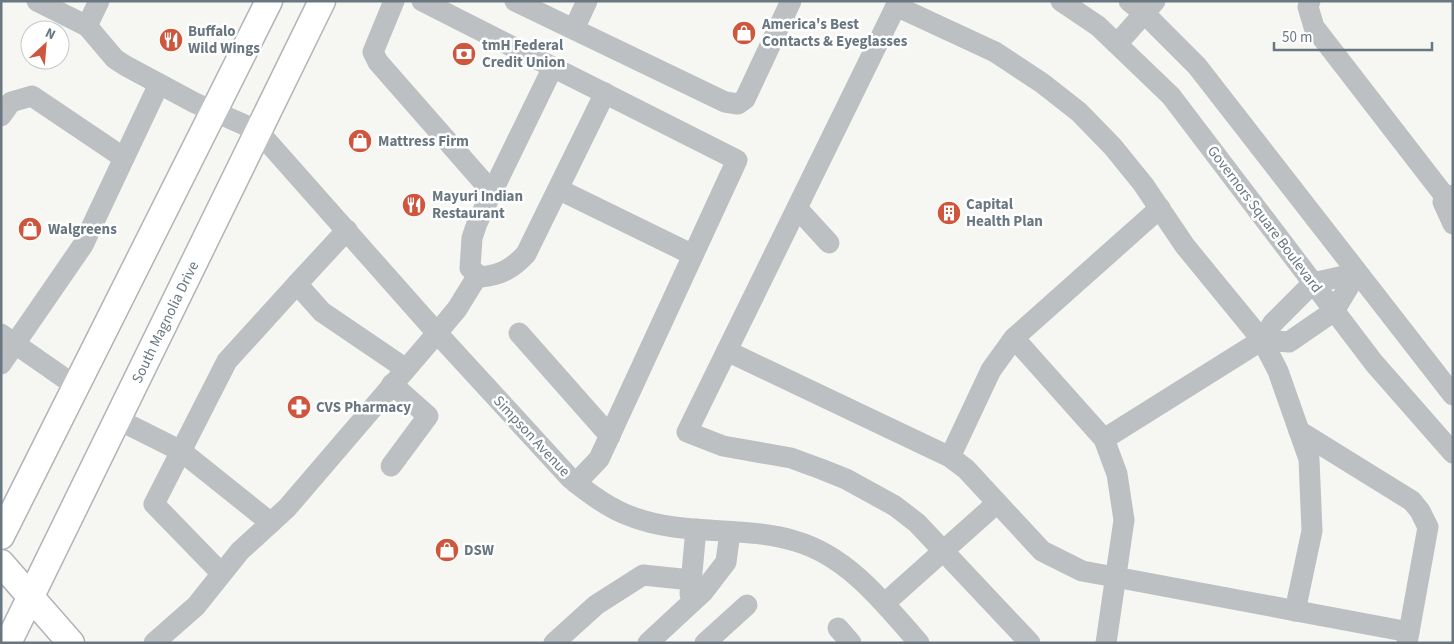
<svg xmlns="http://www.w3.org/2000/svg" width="1454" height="644" viewBox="0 0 1454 644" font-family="'Source Sans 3',sans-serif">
<rect width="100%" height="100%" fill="#f6f6f3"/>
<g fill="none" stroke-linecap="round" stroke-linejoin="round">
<g stroke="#b0b4b7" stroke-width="29">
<g id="major">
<polyline points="1,536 269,1"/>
<polyline points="1,563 71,643"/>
<polyline points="8,643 322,1"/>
</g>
</g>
<g stroke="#bcc0c3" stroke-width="21">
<path d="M 37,1 L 87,26 L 115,59 L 126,66 L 195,103 L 258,131 L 437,333 L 570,478 C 588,493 608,508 630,516 C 683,537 742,525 795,541 C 848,556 884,603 919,643"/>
<polyline points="394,1 373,52 378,62 492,192"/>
<polyline points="422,1 737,160 599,459 576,483"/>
<polyline points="515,1 725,102 738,104 745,99 791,1"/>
<polyline points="1061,1 1098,26 1171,96 1374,363 1453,453"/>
<polyline points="1129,1 1145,14 1197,66 1453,395"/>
<polyline points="1310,1 1308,7 1314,27 1447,199"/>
<polyline points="87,26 99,1"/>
<polyline points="574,29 587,1"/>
<polyline points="1117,44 1155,1"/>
<path d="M 553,67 L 477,223 L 472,238 L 470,268 L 480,277 C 501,275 512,269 526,254 L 605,93"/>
<polyline points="1,116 11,102 32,96 124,158"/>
<polyline points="558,189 693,255"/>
<polyline points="1453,195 1443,202 1453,224"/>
<polyline points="797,208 829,243"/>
<polyline points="347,230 297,284 322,312 406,369"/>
<polyline points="519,333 610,436"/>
<polyline points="1,334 77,387"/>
<polyline points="1014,338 1104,439 1117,474 1124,520 1106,643"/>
<polyline points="1262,340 1289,342 1334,311 1357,273"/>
<polyline points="727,351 950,457 966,469 1042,551 1082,571 1115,577 1409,632"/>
<polyline points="1,364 83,245 159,84"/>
<polyline points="117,419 181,451 271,523"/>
<polyline points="1299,431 1412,501 1420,511 1428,527 1407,643"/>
<polyline points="1104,439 1262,340 1273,323 1313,283 1357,273"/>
<polyline points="950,457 991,370 1014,338 1160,208"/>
<polyline points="391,466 428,416 392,384"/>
<polyline points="221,573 154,504 227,361 297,284"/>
<polyline points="690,594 696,529"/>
<polyline points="885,603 997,503"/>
<polyline points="838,628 851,643"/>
<polyline points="154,643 196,606 240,551 287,508 437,333 457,309 478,275"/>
<polyline points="554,643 596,605 643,575 691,580"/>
<polyline points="648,643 703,592 726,562 730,532"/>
<polyline points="705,643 747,605"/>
<polyline points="1030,643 917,523 895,506 846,479 821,469 791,458 723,446 687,432 896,6 995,52 1042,83 1079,112 1113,147 1143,184 1185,246 1262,340 1278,371 1309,459 1312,531 1295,611"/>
</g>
<use href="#major" stroke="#fff" stroke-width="26"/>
</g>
<defs>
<g id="shop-disc" transform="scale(1.25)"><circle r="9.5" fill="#cd563c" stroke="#fff"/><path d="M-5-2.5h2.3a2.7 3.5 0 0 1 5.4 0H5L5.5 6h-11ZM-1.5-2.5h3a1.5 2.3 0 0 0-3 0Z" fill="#fff"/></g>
<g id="restaurant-disc" transform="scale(1.25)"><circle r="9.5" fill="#cd563c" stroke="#fff"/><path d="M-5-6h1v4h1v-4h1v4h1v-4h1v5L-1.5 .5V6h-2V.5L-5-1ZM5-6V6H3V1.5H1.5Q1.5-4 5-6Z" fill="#fff"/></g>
<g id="bank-disc" transform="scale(1.25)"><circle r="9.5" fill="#cd563c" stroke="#fff"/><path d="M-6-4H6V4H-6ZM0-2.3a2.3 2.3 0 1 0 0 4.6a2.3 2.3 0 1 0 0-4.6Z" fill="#fff"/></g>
<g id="building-disc" transform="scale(1.25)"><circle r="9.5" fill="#cd563c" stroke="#fff"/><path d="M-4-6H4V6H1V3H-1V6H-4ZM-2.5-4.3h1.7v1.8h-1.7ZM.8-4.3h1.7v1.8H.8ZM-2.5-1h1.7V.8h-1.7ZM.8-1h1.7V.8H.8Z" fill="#fff"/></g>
<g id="pharmacy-disc" transform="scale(1.25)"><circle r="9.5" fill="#cd563c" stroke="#fff"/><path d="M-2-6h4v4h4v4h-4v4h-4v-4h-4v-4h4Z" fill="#fff"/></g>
</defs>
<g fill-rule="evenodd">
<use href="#shop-disc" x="744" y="33"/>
<use href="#restaurant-disc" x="171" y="40"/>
<use href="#bank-disc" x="464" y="54"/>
<use href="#shop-disc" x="360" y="141"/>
<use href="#restaurant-disc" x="414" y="205"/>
<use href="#building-disc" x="949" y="213"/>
<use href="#shop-disc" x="30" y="229"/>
<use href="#pharmacy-disc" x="299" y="407"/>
<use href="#shop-disc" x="447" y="550"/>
</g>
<g text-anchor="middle" stroke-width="5" stroke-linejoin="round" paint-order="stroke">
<g font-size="15" font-weight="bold" fill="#697781" stroke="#fff" text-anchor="start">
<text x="762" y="29">America's Best<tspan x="762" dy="17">Contacts &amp; Eyeglasses</tspan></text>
<text x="188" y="36">Buffalo<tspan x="188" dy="17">Wild Wings</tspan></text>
<text x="482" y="50">tmH Federal<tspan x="482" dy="17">Credit Union</tspan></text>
<text x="378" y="146">Mattress Firm</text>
<text x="432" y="201">Mayuri Indian<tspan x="432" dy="17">Restaurant</tspan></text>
<text x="966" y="209">Capital<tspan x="966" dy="17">Health Plan</tspan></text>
<text x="48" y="234">Walgreens</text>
<text x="316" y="412">CVS Pharmacy</text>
<text x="464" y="555">DSW</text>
</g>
<g font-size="15" fill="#697781" stroke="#fff">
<text transform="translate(1265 219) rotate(53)" y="5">Governors Square Boulevard</text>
<text transform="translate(165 322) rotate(-64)" y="5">South Magnolia Drive</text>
<text transform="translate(532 436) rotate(47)" y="5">Simpson Avenue</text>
</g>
</g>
<rect width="1454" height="644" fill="none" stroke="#697781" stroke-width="5"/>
<g transform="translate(45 45) rotate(26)"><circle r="24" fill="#ffffff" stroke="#c3c9cd"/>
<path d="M0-4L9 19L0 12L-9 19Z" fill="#cd563c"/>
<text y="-8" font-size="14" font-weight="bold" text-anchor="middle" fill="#697781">N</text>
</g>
<path d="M1274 42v8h158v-8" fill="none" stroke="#697781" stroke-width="2.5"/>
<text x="1282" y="42" font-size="15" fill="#697781" stroke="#ffffff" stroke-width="4" paint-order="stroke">50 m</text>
</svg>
